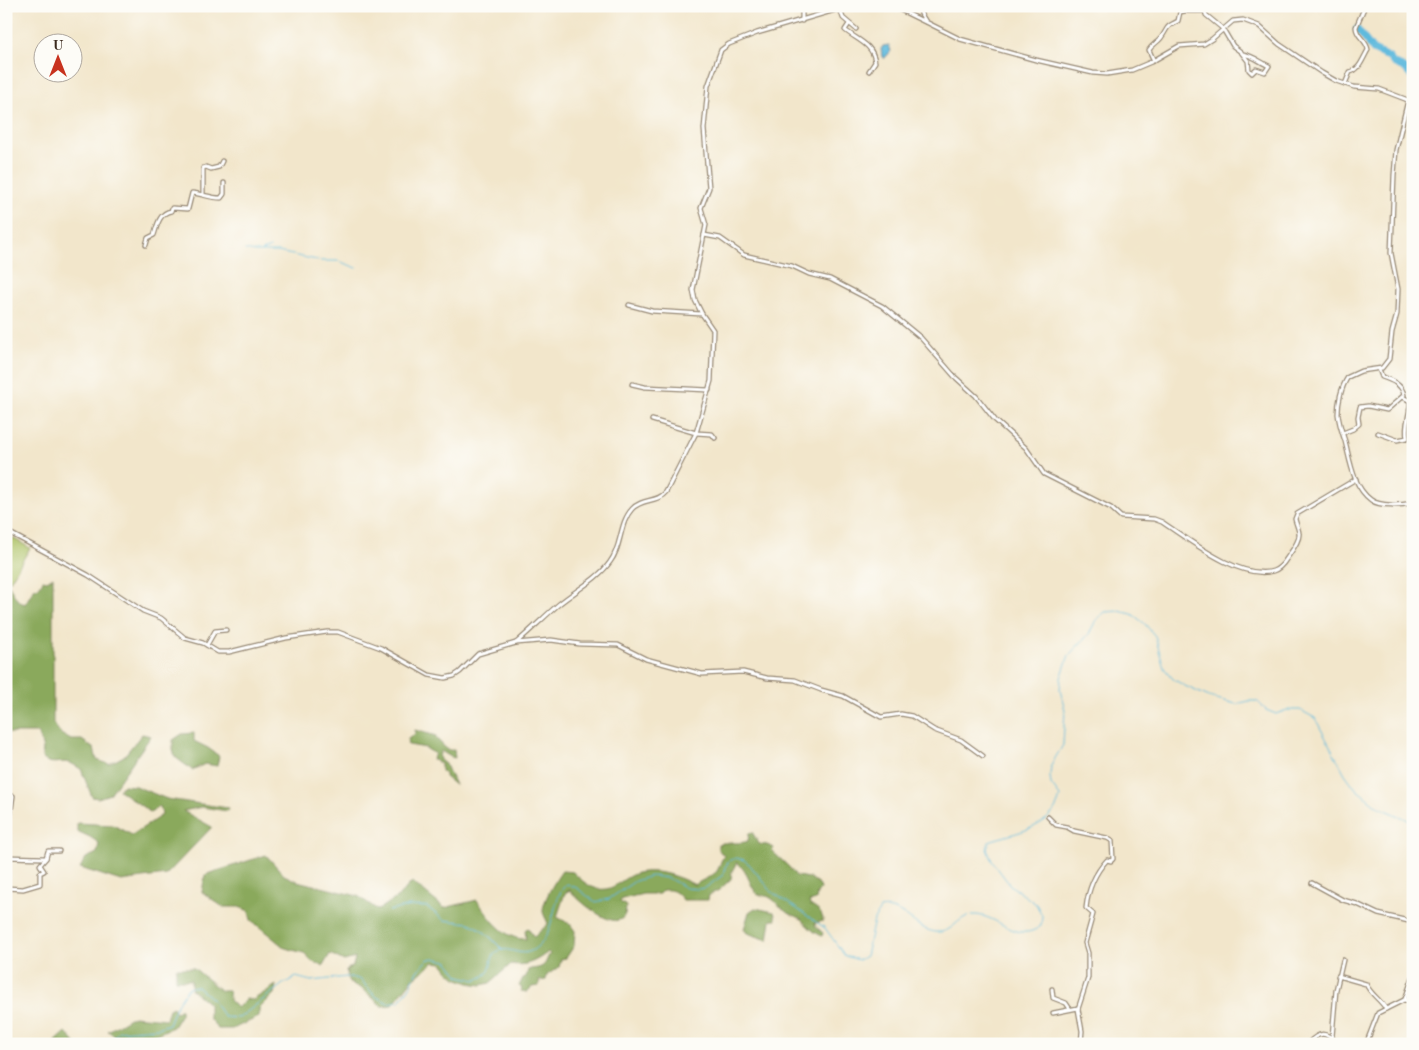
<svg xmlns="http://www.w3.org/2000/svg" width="1419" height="1050" viewBox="0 0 1419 1050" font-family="'Old Standard TT',serif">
<rect width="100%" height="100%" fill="#fdfcf7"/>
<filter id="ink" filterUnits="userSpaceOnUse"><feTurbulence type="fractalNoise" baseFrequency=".02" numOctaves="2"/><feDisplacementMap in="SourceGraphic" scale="10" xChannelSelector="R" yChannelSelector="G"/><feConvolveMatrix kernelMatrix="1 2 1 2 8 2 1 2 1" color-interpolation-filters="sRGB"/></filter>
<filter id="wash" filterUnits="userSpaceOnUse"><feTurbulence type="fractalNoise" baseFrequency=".0096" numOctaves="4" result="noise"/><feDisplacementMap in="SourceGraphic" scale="20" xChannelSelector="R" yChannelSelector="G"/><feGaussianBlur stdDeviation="1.12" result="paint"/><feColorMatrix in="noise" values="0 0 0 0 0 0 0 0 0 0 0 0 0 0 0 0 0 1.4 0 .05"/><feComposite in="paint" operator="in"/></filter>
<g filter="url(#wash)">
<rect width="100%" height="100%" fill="#f2e6cb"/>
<polygon fill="#aec368" stroke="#747643" points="6,534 30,548 10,581 6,578"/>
<g fill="#8aa95c" stroke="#626a3d">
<path d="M 53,577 L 53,723 L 61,734 L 71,740 L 82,740 L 94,749 L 97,760 L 109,764 L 124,756 L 142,734 L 151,736 L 110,794 L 98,798 L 92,797 L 81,769 C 77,767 73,764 70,763 C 60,760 51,767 42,758 L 43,749 L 38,733 L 6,733 L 6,582 C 14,589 13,601 25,604 L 34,589 L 39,587 L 43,580 L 47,581 Z"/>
<path d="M 415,730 L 436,736 L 436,739 C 443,743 445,752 454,750 L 455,758 L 451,757 L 441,751 L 439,756 L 440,760 L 446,765 L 455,785 L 445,777 L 445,774 L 441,771 L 441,764 L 432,759 L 435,754 C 433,752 429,751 426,748 L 409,745 L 407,744 L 408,739 L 415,734 Z"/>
<polygon points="194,733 194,741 208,748 219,756 217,766 205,764 192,770 175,757 173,749 173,740 182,734"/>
<polygon points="123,785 135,786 167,799 228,808 227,811 202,807 183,811 212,827 166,875 121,881 80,868 86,858 97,853 99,843 90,837 77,831 77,823 113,825 132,835 162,815 160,806 150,812 119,790"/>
<path d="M 752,832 L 759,844 L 767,845 L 774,848 L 772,851 L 789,867 L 796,876 L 810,878 L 819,884 L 821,889 L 817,893 L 816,900 L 809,902 L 810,905 C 816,909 823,912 823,921 L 815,923 L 816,927 L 823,933 L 822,936 C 811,931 808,926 800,918 C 795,915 789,914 785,911 C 777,904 770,893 758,895 C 750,887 749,873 737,862 L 732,871 L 731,879 L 719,890 L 709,895 L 708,900 L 683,900 C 677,892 673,889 663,890 L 659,894 L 643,894 L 622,899 L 620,902 L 626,906 C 626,942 578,901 570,890 L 565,893 L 557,917 L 570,924 L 575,931 L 574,946 L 566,958 L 561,959 L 559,967 L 547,975 L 546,980 L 539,981 L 539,986 L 532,987 L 527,992 L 521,991 L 522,988 L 519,986 L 523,978 L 526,977 L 528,970 C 532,968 537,969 541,967 C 547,964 546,959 550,954 L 548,952 C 537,961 525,967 511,964 L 490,983 L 481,985 L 469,983 L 456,978 L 449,972 L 442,963 L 434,962 L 411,981 L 392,1005 L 382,1006 L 361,988 L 349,983 L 346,970 L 353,966 L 355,958 L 344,961 L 330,954 L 323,966 L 311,961 L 304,953 L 285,948 L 251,920 L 249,911 L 239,907 L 223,907 L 202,892 L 205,875 L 266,855 L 284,875 L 297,881 L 358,896 L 378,910 L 398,897 L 412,882 L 444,908 L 477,900 C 489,917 504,940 526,939 L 525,930 L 528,928 L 534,937 L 548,924 C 547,920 544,916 543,912 C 542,902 556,879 562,871 L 573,872 C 585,884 599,896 616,885 C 625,879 632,873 643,872 C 661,870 680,877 695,885 C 701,880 712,877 717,871 C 720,867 720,861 724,856 L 718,849 L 718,844 C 728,841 738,845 748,841 L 749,833 Z"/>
<polygon points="755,908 774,912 776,920 771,920 768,940 747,933 744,929 749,912"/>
<polygon points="176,968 194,968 221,991 229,991 229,1000 237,1008 246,999 253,1000 276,985 274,994 259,1009 259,1017 232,1029 218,1029 209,1018 209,1004 191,989 191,980 176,980"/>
<polygon points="173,1007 176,1012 181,1009 181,1014 173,1027 154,1035 115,1036 108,1031 133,1016 166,1019 169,1009"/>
<polygon points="66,1032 76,1044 53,1044"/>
</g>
<polygon fill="#5fbadd" stroke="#4d727e" points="889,45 891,51 884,59 882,57 881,49 883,46"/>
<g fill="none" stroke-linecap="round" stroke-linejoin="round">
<g stroke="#5fbadd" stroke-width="1">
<polyline points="245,250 255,252 278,252 322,261 338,261 357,268"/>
<polyline points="262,251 270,248"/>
<polyline points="389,911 410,906 427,907 444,920 469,923 479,928 490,937 503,950"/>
<path d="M 109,1044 L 119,1031 L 158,1028 L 169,1024 L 177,1004 L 188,988 L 197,986 L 213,1000 L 224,1017 L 239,1018 L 283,984 L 296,977 L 311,981 L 347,977 L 355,978 L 361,980 L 375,996 L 388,1003 L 400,1001 L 411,985 L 417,971 L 427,960 L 433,958 L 447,961 L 459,976 L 476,980 C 481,978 486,975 489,971 C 492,964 491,954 498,951 C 514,945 523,963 541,943 C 555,928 553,894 567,884 L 577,888 L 595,902 L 609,899 L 635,881 L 651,876 L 668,878 L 686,888 L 697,889 L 705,888 L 723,875 L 725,867 L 730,860 L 736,858 L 744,860 L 749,864 L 772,892 L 825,928 L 845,956 L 859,960 L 866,956 L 874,920 L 880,909 C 902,904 915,930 936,932 C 953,934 957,916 973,915 C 999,914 1016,945 1041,926 L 1042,915 L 1036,904 L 1010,885 L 992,861 L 987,849 L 989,841 C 1015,832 1054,829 1060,796 L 1051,784 L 1050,776 L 1051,765 L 1063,745 L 1065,710 L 1060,690 L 1061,678 L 1069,655 L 1089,634 L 1096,620 L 1105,612 L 1119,611 L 1132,614 L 1144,623 L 1155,636 L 1164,668 L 1173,679 L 1185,686 L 1209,697 L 1236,704 L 1249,701 L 1257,701 L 1266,710 L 1276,714 L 1287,710 L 1300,710 L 1315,718 L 1345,774 L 1356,789 L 1377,806 L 1413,822"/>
</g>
<path stroke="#5fbadd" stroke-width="7" d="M 1357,29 L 1373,50 L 1390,58 C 1393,66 1398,64 1404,68 C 1408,70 1410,76 1413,79"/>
</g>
</g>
<g filter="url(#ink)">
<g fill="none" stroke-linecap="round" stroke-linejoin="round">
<g stroke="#968874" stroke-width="5.5">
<g id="street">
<polyline points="892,6 925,22"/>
<polyline points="920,6 921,14 926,22 960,39 1036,60 1093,73 1107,74 1132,70 1151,62 1179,46 1204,44 1212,39 1233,21 1243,20 1259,26 1279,44 1322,73 1336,81 1354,87 1379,89 1413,102"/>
<path d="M 1204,6 L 1206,15 L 1223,29 L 1233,46 L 1241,52 L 1248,61 L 1249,70 L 1252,73 L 1256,69 L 1265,72 L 1269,66 C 1260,62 1252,55 1243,54"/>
<polyline points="840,9 843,18 856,29"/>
<polyline points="802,21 802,6"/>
<path d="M 849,24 L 845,30 C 857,40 873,44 875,62 L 869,71"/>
<path d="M 1154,61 L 1149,50 C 1152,45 1157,43 1161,38 C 1169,27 1164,28 1178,21 L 1180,12 L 1185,11 L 1204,11"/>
<path d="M 1345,84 L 1350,72 C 1360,70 1363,58 1368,50 C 1367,40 1356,37 1356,27 L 1365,6"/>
<path d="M 1408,100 L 1396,150 L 1394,175 L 1391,253 L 1398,289 L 1397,314 L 1392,332 L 1389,359 L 1382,368 L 1361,371 L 1348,377 C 1341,387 1338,403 1338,414 C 1339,424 1342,432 1345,441 C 1350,460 1353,487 1371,500 C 1380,507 1402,505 1413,503"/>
<polyline points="203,194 203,168 206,167 211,169 219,167 222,161"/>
<path d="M 704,235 L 720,238 L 744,255 L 792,266 L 809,274 L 830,279 L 882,306 L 921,338 L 955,377 L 976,396 L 995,420 L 1026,448 L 1044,474 L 1111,508 L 1121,517 L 1154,519 L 1162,522 C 1188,539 1241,581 1273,571 C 1279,569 1284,563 1287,558 C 1291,552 1300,541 1299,534 C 1299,529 1296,524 1295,519 L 1297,514 L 1356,479"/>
<path d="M 146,245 L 148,238 L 154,235 C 157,226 159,213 171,211 L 172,208 L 188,209 L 192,193 C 202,194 211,198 221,198 L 224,194 L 224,183"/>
<polyline points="629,305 652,311 702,314"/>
<polyline points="632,384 645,387 709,390"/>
<polyline points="652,420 696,433 712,434 715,438"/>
<path d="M 1343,433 L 1353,429 L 1359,424 L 1358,417 L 1360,407 L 1368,406 L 1387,410 L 1404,395 C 1402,384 1391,380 1382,377 L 1379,369"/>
<path d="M 1378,433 L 1397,440 L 1407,438 C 1404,424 1411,413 1410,401 L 1403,397"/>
<polyline points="6,531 88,575 143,611 161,618 185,638 203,643 218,652 229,652 286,638 327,632 338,632 381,648 429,675 445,678 454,676 460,672 478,654 516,643 551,640 580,644 618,645 646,659 702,674 743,672 767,678 795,680 821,690 843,696 881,717 901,714 912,716 934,730 961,740 983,756"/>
<path d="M 516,643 C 531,630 545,616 559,604 C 576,590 598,579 610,562 C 622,547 619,523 632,509 C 642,498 657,503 666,492 L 696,433 L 711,381 L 713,330 L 702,314 L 695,300 L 693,290 L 706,225 L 701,208 L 709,188 L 704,129 L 708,86 L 721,50 L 729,44 L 757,33 L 849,6"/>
<polyline points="207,645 215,631 226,630"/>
<path d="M 1048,817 L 1056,825 L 1067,827 L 1074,831 L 1107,838 L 1112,841 L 1113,859 L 1111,861 L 1107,860 C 1094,874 1088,890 1086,908 L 1093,914 L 1085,943 L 1088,953 L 1088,978 L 1078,1009 L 1082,1031 L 1081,1044"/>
<polyline points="6,846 13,796"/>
<polyline points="6,857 43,858 46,858 48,851 59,851"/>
<polyline points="1312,883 1343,900 1357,904 1378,914 1413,922"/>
<polyline points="6,888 23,889 40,884 40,873 44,871 40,865 46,858"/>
<path d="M 1338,976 L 1366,984 C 1370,994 1380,999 1386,1009"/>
<polyline points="1052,989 1053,998 1066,1003 1070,1009"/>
<polyline points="1405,999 1413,977"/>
<polyline points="1053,1013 1078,1008"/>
<polyline points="1332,1037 1336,990 1343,960"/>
<path d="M 1307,1044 C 1322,1029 1325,1033 1340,1044"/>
<polyline points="1366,1044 1378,1013 1404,1000 1413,1002"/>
</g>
</g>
<use href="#street" stroke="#fff" stroke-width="3"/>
</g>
</g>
<rect width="1419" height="1050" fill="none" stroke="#fdfcf7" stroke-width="25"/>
<g transform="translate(58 58)"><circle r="24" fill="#fdfcf7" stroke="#afa8a0"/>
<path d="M0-4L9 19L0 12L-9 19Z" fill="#c8321e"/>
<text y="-8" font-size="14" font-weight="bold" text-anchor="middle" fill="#3b2a1e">U</text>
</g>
</svg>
